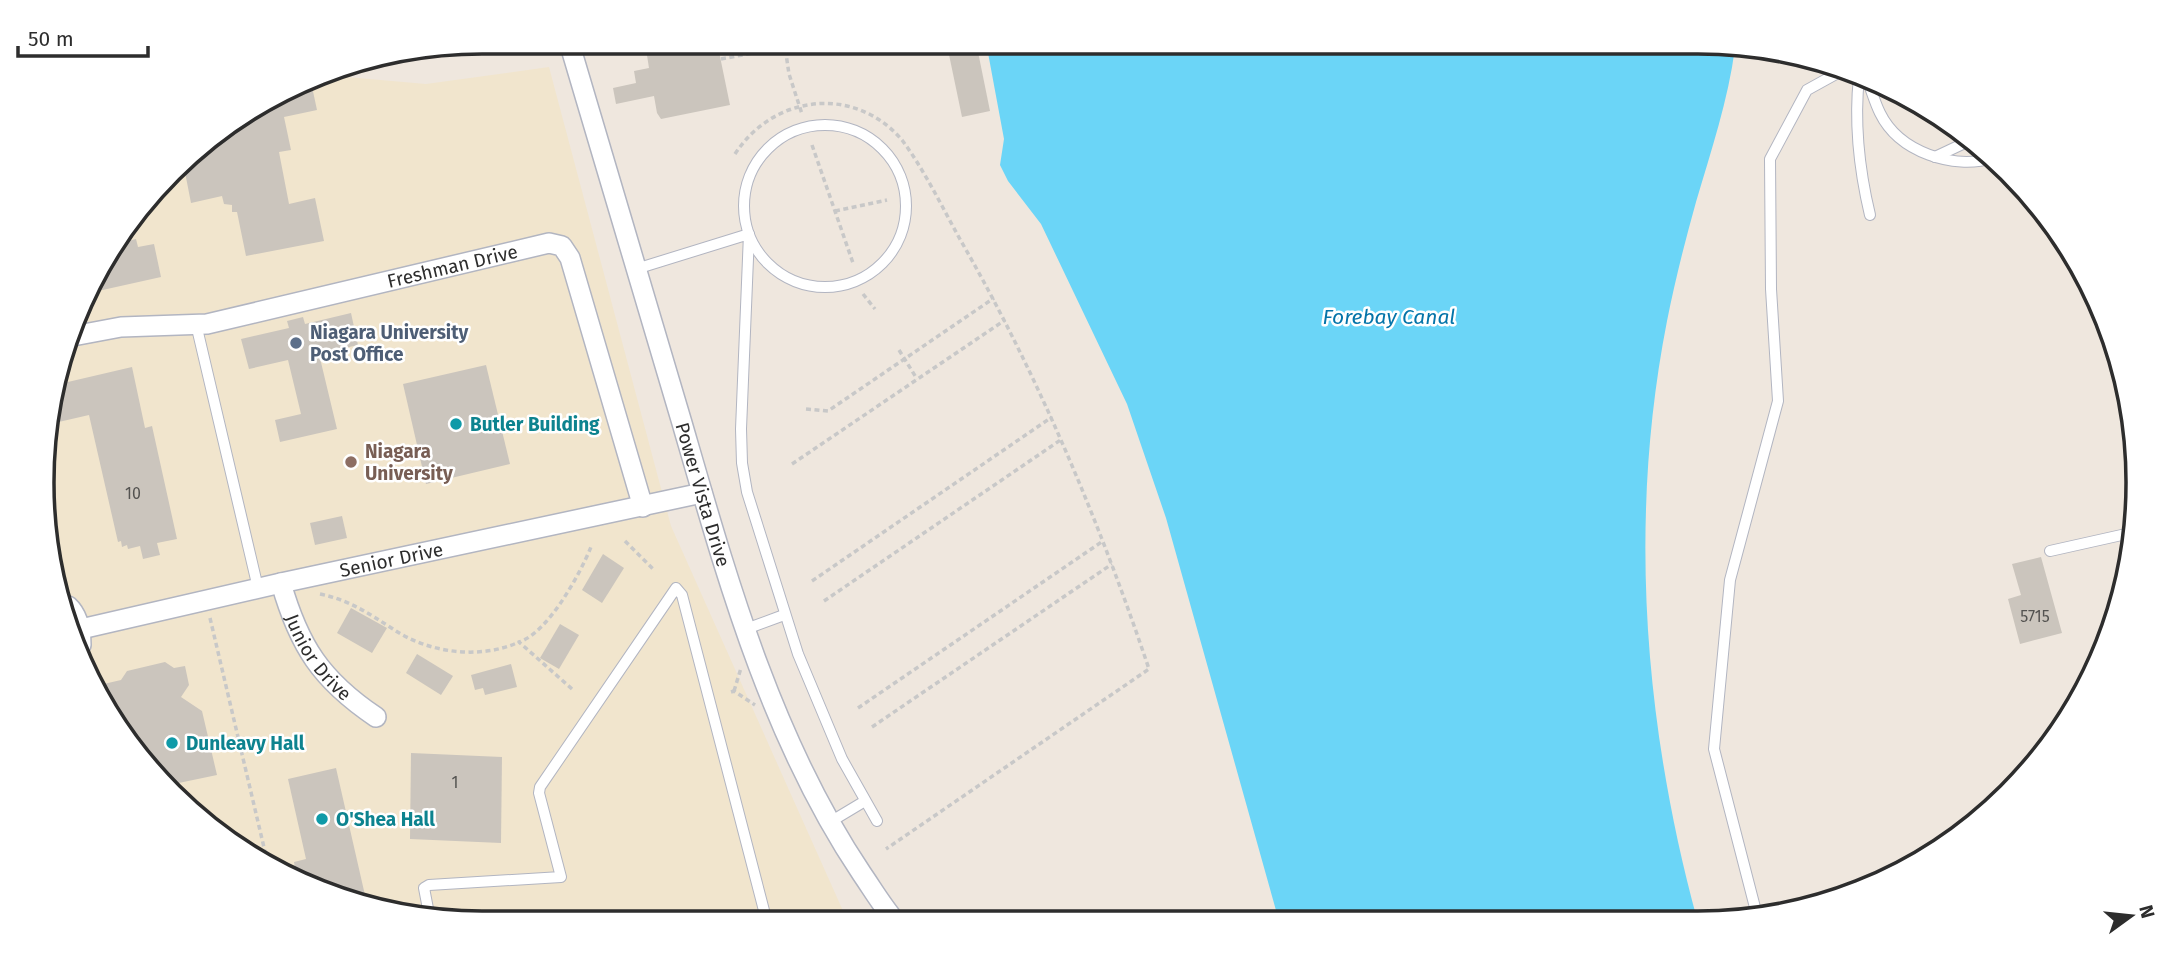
<svg xmlns="http://www.w3.org/2000/svg" width="2180" height="965" viewBox="0 0 2180 965" font-family="'Fira Sans',sans-serif">
<rect width="100%" height="100%" fill="#efe7de"/>
<polygon fill="#f1e5cd" points="549,67 671,526 848,922 483,923 341,899 192,814 101,702 46,540 50,397 101,263 192,151 324,75 426,84"/>
<path fill="#6bd5f7" d="M 986,42 L 1698,42 L 1735,48 C 1728,101 1711,151 1696,202 C 1685,241 1675,281 1667,321 C 1628,520 1644,724 1697,919 L 1279,921 L 1166,518 L 1127,404 L 1041,224 L 1008,181 L 1000,165 L 1004,139 Z"/>
<g fill="#cbc5bd">
<polygon points="680,42 717,42 730,105 661,119 657,113 654,96 616,104 613,88 636,83 634,71 649,68 646,49"/>
<polygon points="967,42 976,42 990,111 962,117 947,45"/>
<polygon points="311,82 317,110 284,117 291,150 279,152 289,204 315,198 324,241 246,256 237,212 232,212 232,205 224,204 222,196 191,203 183,162 192,151"/>
<polygon points="136,239 138,247 154,244 161,277 89,293 101,263 116,244"/>
<polygon points="351,313 358,345 319,354 337,429 280,442 275,420 301,414 288,360 249,369 241,339 289,328 287,321 303,317 305,324"/>
<polygon points="486,365 510,464 426,484 403,384"/>
<polygon points="132,367 145,428 152,426 177,539 157,543 160,555 143,559 140,546 128,549 127,545 122,547 121,541 118,542 89,415 50,424 50,397 55,385"/>
<polygon points="342,516 347,538 315,545 310,523"/>
<polygon points="603,554 624,568 602,603 582,590"/>
<polygon points="2041,557 2062,633 2020,644 2008,599 2021,595 2012,564"/>
<polygon points="351,608 387,628 372,653 337,633"/>
<polygon points="560,624 579,635 559,669 540,658"/>
<polygon points="417,654 453,676 441,695 406,673"/>
<polygon points="165,662 174,668 185,666 189,685 181,697 202,711 217,775 169,785 101,702 95,686 121,680 127,671"/>
<polygon points="511,664 517,687 485,695 483,688 475,690 471,675"/>
<polygon points="411,753 502,757 501,843 410,839"/>
<polygon points="336,768 367,904 341,899 296,874 294,862 306,859 288,779"/>
</g>
<g fill="none" stroke-linecap="round" stroke-linejoin="round">
<g stroke="#b2b5c1" stroke-width="12">
<g id="lane">
<path d="M 1859,77 C 1854,124 1859,169 1870,215"/>
<path d="M 1868,82 C 1872,92 1875,103 1880,113 C 1899,152 1953,170 1993,158"/>
<circle cx="825" cy="206" r="81"/>
<polyline points="1935,157 1969,141"/>
<polyline points="636,269 749,234 741,429 742,463 747,492 798,654 842,759 877,821"/>
<polyline points="196,324 258,588"/>
<polyline points="2050,551 2126,534"/>
<polyline points="746,629 784,615"/>
<polyline points="830,822 865,801"/>
<polyline points="429,914 424,888 429,885 561,877 539,793 540,787 676,588 682,595 767,922"/>
<polyline points="1758,919 1714,749 1730,580 1778,401 1771,289 1770,159 1807,90 1845,69"/>
</g>
</g>
<g stroke="#b2b5c1" stroke-width="22">
<g id="street">
<path id="s1" d="M 569,42 C 607,169 644,296 682,423 C 727,578 771,739 862,874 C 873,890 883,907 896,922"/>
<path id="s2" d="M 73,336 L 121,327 L 207,324 L 549,243 L 562,246 L 570,258 L 643,507"/>
<path id="s3" d="M 281,583 C 299,646 321,680 376,717"/>
<path d="M 68,606 C 79,616 81,631 81,645"/>
<path id="s4" d="M 81,629 L 281,583 L 702,493"/>
</g>
</g>
<g stroke="#c8c8c8" stroke-width="3.5" stroke-dasharray="5 3.5" stroke-linecap="butt">
<polyline points="721,59 785,47 789,74 802,114"/>
<polyline points="812,145 853,263"/>
<path d="M 735,154 C 774,94 855,85 902,140 C 925,171 942,207 961,241 C 1039,377 1099,521 1149,669 L 886,849"/>
<polyline points="835,211 887,200"/>
<polyline points="863,294 875,309"/>
<polyline points="899,350 917,379"/>
<polyline points="806,409 828,411 994,298"/>
<polyline points="792,464 1005,320"/>
<polyline points="625,541 655,571"/>
<polyline points="812,581 1052,417"/>
<path d="M 320,594 C 349,600 368,613 393,629 C 428,653 480,660 519,642"/>
<polyline points="824,601 1062,439"/>
<polyline points="210,618 266,856"/>
<path d="M 572,689 L 519,642 C 548,633 580,574 591,547"/>
<polyline points="734,691 741,668"/>
<polyline points="731,692 734,691 755,705"/>
<polyline points="858,708 1103,541"/>
<polyline points="872,727 1112,564"/>
<polyline points="257,851 264,850"/>
</g>
<use href="#lane" stroke="#fff" stroke-width="10"/>
<use href="#street" stroke="#fff" stroke-width="19"/>
</g>
<circle fill="#5c6f8a" stroke="#fff" stroke-width="2.5" cx="296" cy="343" r="7"/>
<g fill="#0f9aa8" stroke="#fff" stroke-width="2.5">
<circle cx="456" cy="424" r="7"/>
<circle cx="172" cy="743" r="7"/>
<circle cx="322" cy="819" r="7"/>
</g>
<circle fill="#8d6e63" stroke="#fff" stroke-width="2.5" cx="351" cy="462" r="7"/>
<g text-anchor="middle" stroke-width="5" stroke-linejoin="round" paint-order="stroke">
<g font-size="16" fill="#545351">
<text x="133" y="499">10</text>
<text x="2035" y="622">5715</text>
<text x="455" y="788">1</text>
</g>
<g font-size="19" fill="#2d2d2d" stroke="#fff">
<text dy="7" stroke="none"><textPath href="#s2" startOffset="387">Freshman Drive</textPath></text>
<text dy="7" stroke="none"><textPath href="#s1" startOffset="472">Power Vista Drive</textPath></text>
<text dy="7" stroke="none"><textPath href="#s4" startOffset="318">Senior Drive</textPath></text>
<text dy="7" stroke="none"><textPath href="#s3" startOffset="84">Junior Drive</textPath></text>
</g>
<g font-size="19" font-weight="bold" fill="#4e5e75" stroke="#fff" text-anchor="start">
<text x="310" y="339">Niagara University<tspan x="310" dy="22">Post Office</tspan></text>
</g>
<g font-size="19" font-weight="bold" fill="#0d838f" stroke="#fff" text-anchor="start">
<text x="470" y="431">Butler Building</text>
<text x="186" y="750">Dunleavy Hall</text>
<text x="336" y="826">O'Shea Hall</text>
</g>
<g font-size="19" font-weight="bold" fill="#785e54" stroke="#fff" text-anchor="start">
<text x="365" y="458">Niagara<tspan x="365" dy="22">University</tspan></text>
</g>
<g font-size="21" font-style="italic" fill="#0474a9" stroke="#fff">
<text x="1389" y="324">Forebay Canal</text>
</g>
</g>
<path d="M0 0H2180V965H0ZM482 54H1698A428 428 0 0 1 2126 482V483A428 428 0 0 1 1698 911H482A428 428 0 0 1 54 483V482A428 428 0 0 1 482 54Z" fill="#fff" fill-rule="evenodd"/>
<path fill="none" stroke="#2d2d2d" stroke-width="3.5" d="M482 54H1698A428 428 0 0 1 2126 482V483A428 428 0 0 1 1698 911H482A428 428 0 0 1 54 483V482A428 428 0 0 1 482 54Z"/>
<g transform="translate(2131 916) rotate(75)" stroke="#ffffff" stroke-width="5" paint-order="stroke">
<path d="M0-5L12 26L0 18L-12 26Z" fill="#2d2d2d"/>
<text y="-10" font-size="19" font-weight="bold" text-anchor="middle" fill="#2d2d2d">N</text>
</g>
<path d="M18 46v10h130v-10" fill="none" stroke="#2d2d2d" stroke-width="3.5"/>
<text x="28" y="46" font-size="21" fill="#2d2d2d" stroke="#ffffff" stroke-width="5" paint-order="stroke">50 m</text>
</svg>
